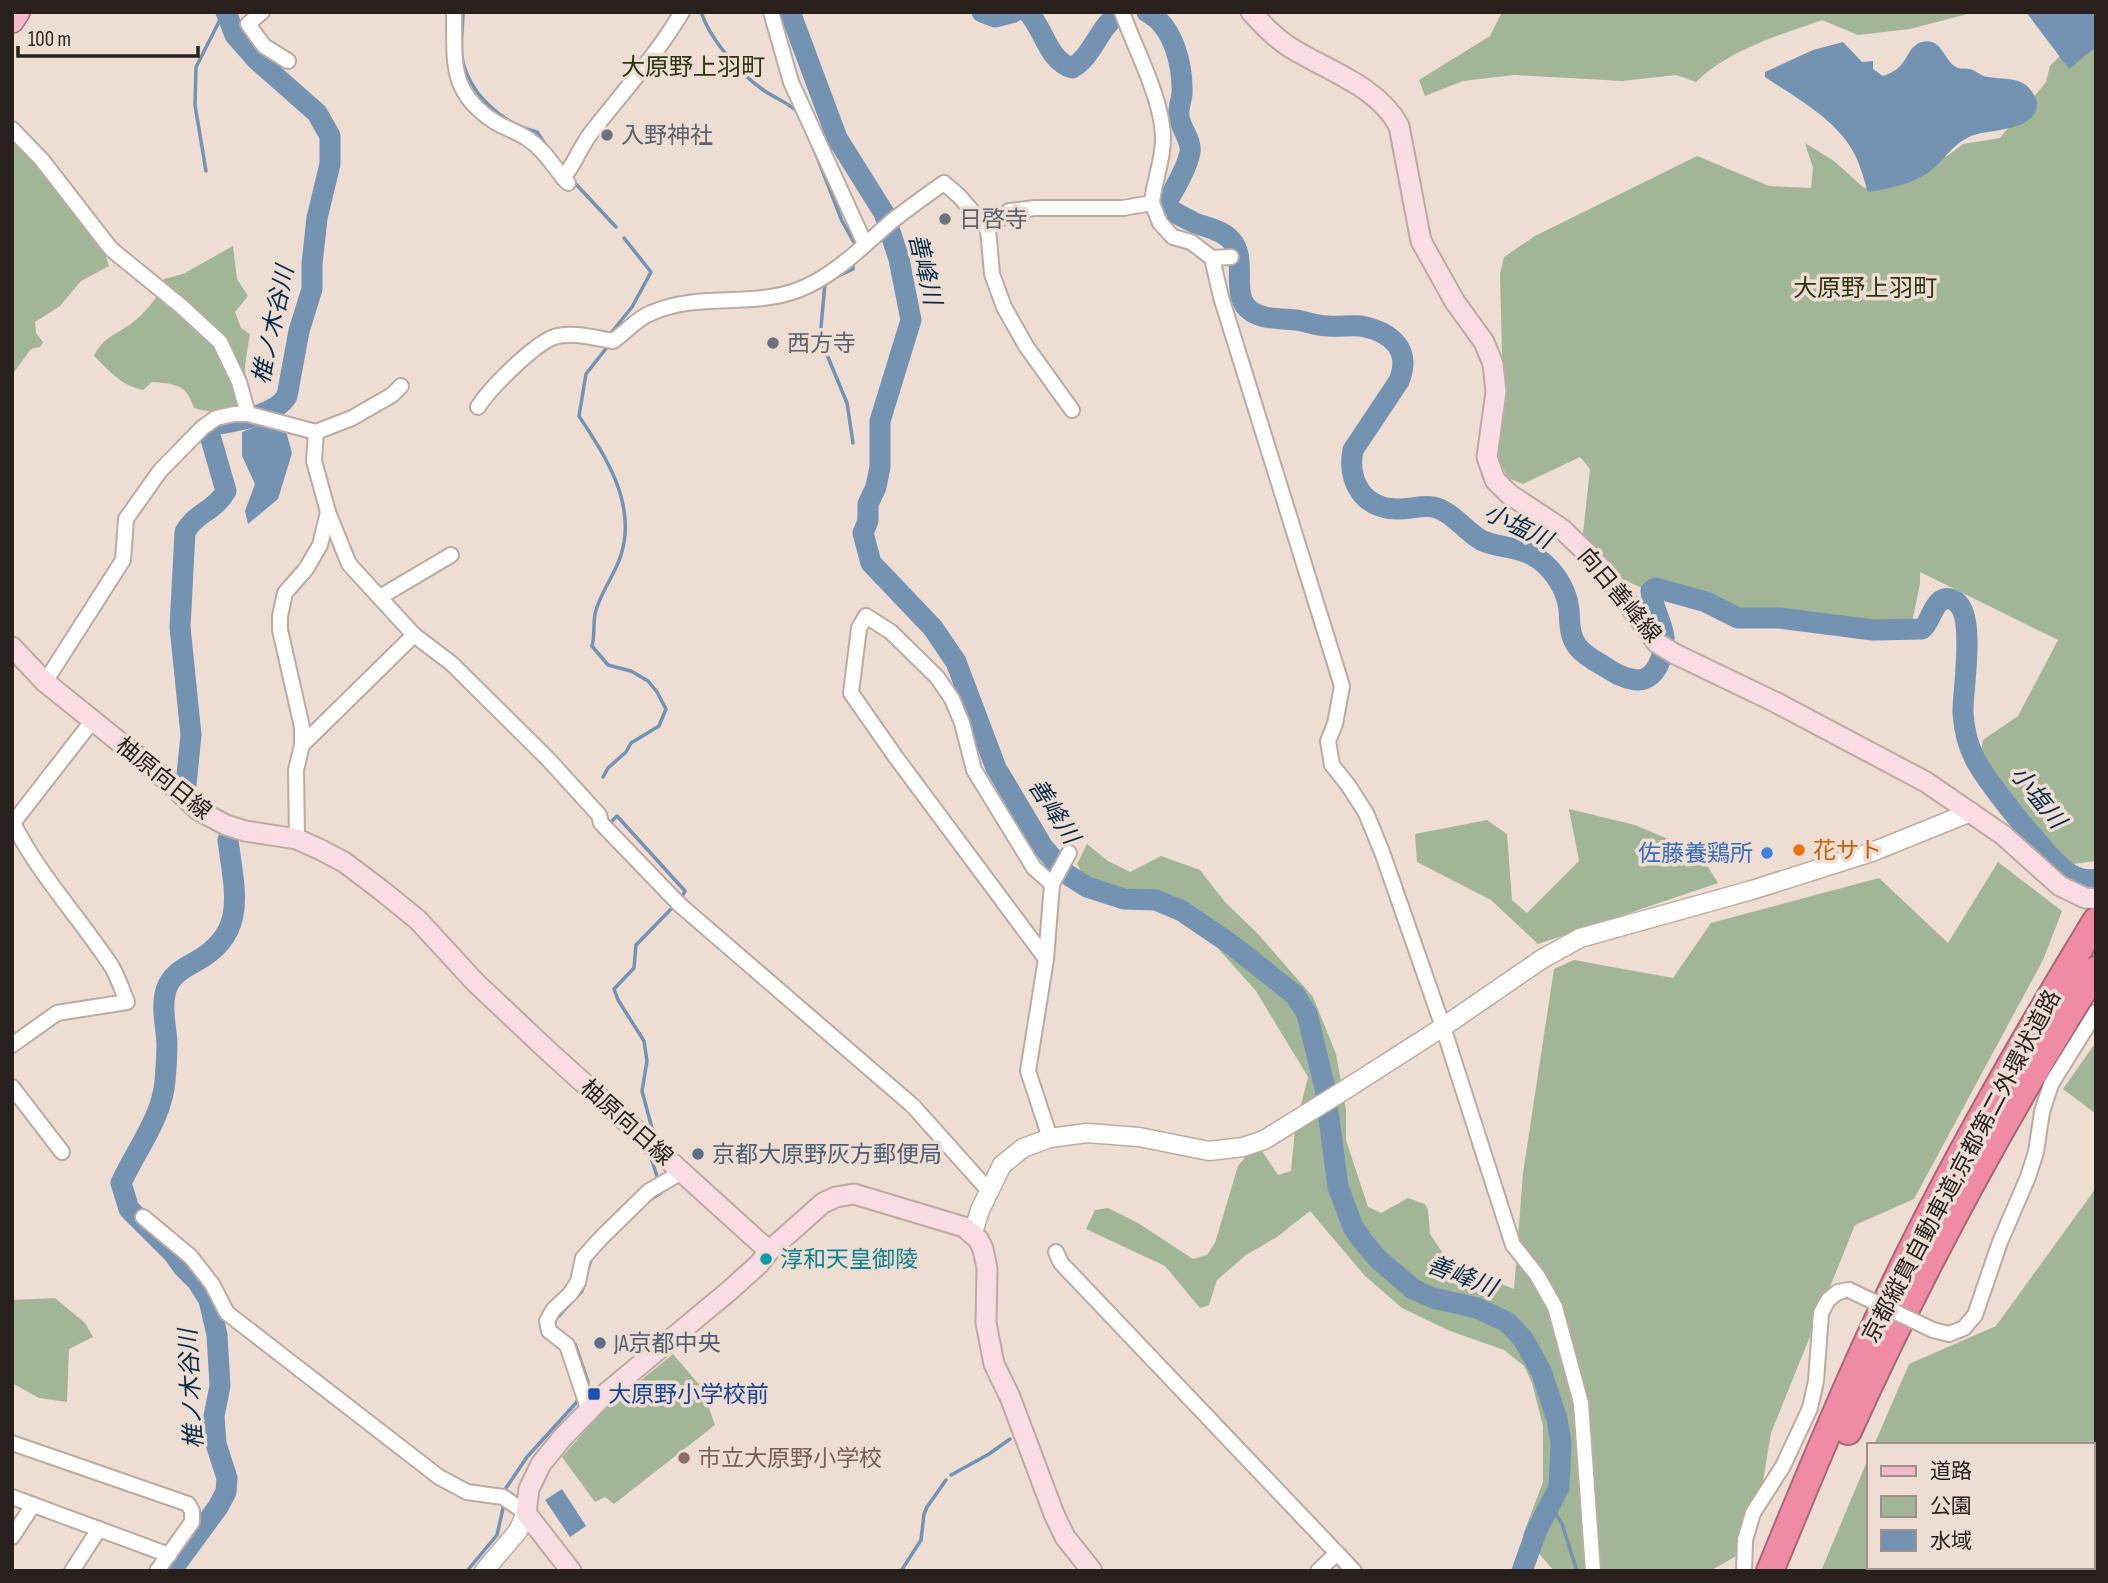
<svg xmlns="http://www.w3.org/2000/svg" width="2108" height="1583" viewBox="0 0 2108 1583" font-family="'Sofia Sans Condensed','Noto Sans JP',sans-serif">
<rect width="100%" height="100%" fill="#eeddd3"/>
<g fill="#a2b697">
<path d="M 1502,12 L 1975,12 L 1910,29 L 1858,35 L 1822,20 C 1778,36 1730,49 1696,82 L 1676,75 L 1622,81 L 1514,75 L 1463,81 L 1425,96 L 1419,80 L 1490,36 Z"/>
<polygon points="2096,19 2096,861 2073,864 2017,822 1978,770 1983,740 2018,716 2058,640 1920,572 1920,583 1912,623 1748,614 1662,597 1622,579 1582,543 1590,469 1580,457 1523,484 1508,478 1494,452 1502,353 1500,274 1504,257 1535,236 1697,156 1769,186 1811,188 1813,168 1805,143 1834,161 1864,188 1947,156 1963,144 2000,138 2046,82 2050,66"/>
<polygon points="12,130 90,229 104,251 109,266 81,281 60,306 35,322 36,333 43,342 40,347 31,349 12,375"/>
<path d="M 233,246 L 237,279 L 248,296 L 235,312 L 241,328 L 250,334 L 245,365 L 246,409 L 215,413 L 194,408 C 186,384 176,384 152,382 L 143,390 C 122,386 108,370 94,356 C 103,337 116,335 132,323 C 144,314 162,294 164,279 L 183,274 Z"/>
<polygon points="1569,809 1635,825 1699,852 1718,883 1538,944 1491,900 1417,862 1415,834 1487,820 1507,834 1512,900 1527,913 1579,861"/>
<polygon points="1087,844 1108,861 1130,872 1161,856 1200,870 1225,902 1259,935 1313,997 1336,1054 1346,1110 1346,1140 1368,1207 1381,1213 1408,1198 1425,1204 1428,1210 1430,1234 1450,1264 1514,1289 1523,1173 1554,969 1574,960 1673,978 1711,923 1879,878 1948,943 1998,862 2062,911 2043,960 1914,1199 1855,1225 1771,1433 1752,1547 1710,1571 1554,1571 1523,1535 1543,1482 1543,1426 1532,1383 1524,1366 1504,1350 1450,1331 1402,1308 1365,1276 1310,1211 1277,1237 1246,1255 1217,1280 1209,1305 1200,1308 1165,1266 1086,1229 1095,1210 1108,1208 1138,1223 1193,1259 1207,1255 1215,1243 1238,1166 1249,1153 1262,1151 1278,1175 1291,1171 1295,1129 1308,1077 1256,991 1213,943 1191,910 1134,891 1087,881 1077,864"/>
<polygon points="2096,1042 2096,1114 2063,1089"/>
<polygon points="2096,1188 2096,1567 2092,1566 2092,1445 1874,1445 1909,1364 1996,1326"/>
<polygon points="55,1298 85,1323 93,1337 69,1349 67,1402 39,1398 12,1383 12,1300"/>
<polygon points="673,1354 702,1388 715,1425 614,1504 605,1497 595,1502 562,1457 600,1414"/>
<polygon points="1868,1459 1868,1567 2042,1567 2035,1571 1821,1571"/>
</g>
<g fill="#7493b2">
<polygon points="2026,12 2096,12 2096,47 2069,69"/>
<path d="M 1843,42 L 1862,62 L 1873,61 L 1873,69 L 1883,76 C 1889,74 1896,71 1901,65 C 1908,58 1910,45 1922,42 C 1943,37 1943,62 1958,68 C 1962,69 1965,68 1969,69 C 1976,70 1980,76 1988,77 C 2007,80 2024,76 2034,95 C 2037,99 2038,105 2036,110 C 2027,133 1988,128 1969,137 C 1951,146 1946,158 1933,169 C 1916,183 1890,189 1868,192 C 1864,180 1861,167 1855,155 C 1838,120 1796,98 1765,77 L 1765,72 L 1813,50 Z"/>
<polygon points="260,425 286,431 292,453 278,499 248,524 245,511 255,484 242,456 242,432"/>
<polygon points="562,1489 586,1526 570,1537 545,1500"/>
</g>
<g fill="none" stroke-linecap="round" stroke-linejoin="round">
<g stroke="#7493b2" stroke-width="3.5">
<path d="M 463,12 C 463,26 460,43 462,57 C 468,93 502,124 537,132 L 549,150"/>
<path d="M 701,12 C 710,39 739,73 762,89 C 774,98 788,102 799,113"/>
<polyline points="814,149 842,221 856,246"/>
<polyline points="206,171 195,105 196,67 224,12"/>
<polyline points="574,182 616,227"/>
<polyline points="832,279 853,269 853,263"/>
<polyline points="825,283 820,338 847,403 853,443"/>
<polyline points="610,338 611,333 632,307 651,272 624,238"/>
<path d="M 603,777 L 608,768 L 626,752 L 631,743 L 659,726 L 666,709 L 657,692 L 648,681 L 631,671 L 608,665 L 592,646 C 595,636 593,625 595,614 C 599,594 615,575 621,555 C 637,504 606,457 579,416 L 586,374 L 608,346"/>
<polyline points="610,823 617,816 685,891 681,899"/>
<polyline points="653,1132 642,1091 647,1061 644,1041 618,1000 614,989 634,968 636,945 676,904"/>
<polyline points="651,1158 658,1179"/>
<polyline points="648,1201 661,1193 660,1188"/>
<polyline points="587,1271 593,1255"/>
<polyline points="559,1330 554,1326 555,1320 582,1291 584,1285"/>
<polyline points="570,1340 575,1344 588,1382 587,1387"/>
<polyline points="951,1475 989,1454 1010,1439"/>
<polyline points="505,1493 506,1488 527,1457 576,1403 579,1397"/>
<polyline points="1551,1506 1562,1524 1577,1571"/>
<polyline points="467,1571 497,1535 504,1504"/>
<polyline points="901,1571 921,1540 924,1514 927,1507 946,1480"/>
</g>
<g stroke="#7493b2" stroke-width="21">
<polyline points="790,12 837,138 884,213 899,259 911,320 880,421 880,467 876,487 868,504 868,521 863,533 871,563 933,628 956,662 996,768 1043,847 1065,873 1087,887 1124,899 1156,900 1182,911 1232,945 1295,995 1307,1014 1325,1088 1338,1187 1353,1227 1362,1240 1378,1259 1413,1289 1433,1298 1477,1308 1507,1322 1523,1339 1541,1371 1557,1419 1561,1444 1559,1487 1536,1532 1522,1571"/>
<polyline points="982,12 995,17 1014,12"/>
<path d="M 1028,12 C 1044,29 1048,61 1072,68 C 1095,55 1099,23 1123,12"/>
<path d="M 1147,12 C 1174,26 1183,66 1182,94 C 1181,101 1178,109 1179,116 C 1180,128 1192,140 1190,152 C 1187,169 1175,187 1167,202 L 1169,209 C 1177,214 1185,218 1193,222 C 1206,228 1221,229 1231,240 C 1252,263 1221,307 1265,317 C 1275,319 1287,319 1297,320 C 1307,322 1318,326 1328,326 C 1339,327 1350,325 1361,326 C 1391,332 1412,349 1399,381 L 1353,450 C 1347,481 1363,508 1396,509 C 1407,510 1421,505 1433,507 C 1452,511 1465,531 1481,540 C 1497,548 1516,546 1532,555 C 1551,565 1567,588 1569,610 C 1570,623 1569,635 1577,646 C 1583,654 1593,660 1602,665 C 1613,672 1622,678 1636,680 C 1656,682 1665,654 1664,637 C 1662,621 1652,607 1651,591 L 1656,588 L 1706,602 L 1738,618 L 1779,618 L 1873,630 L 1922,629 C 1932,622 1934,592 1953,600 C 1978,610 1962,691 1963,713 C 1964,728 1968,746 1975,759 C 1986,781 2051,863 2070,874 C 2079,879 2087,881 2096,879"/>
<path d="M 186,785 L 191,735 L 180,627 L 185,532 C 195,513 215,511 226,491 L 209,432 L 215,425 C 235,421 275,416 287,396 L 299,331 L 312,289 L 312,264 L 317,218 L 330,164 L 330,136 L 317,113 L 257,60 L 235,35 L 226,12"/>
<path d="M 171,1571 L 218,1507 L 226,1492 L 227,1478 L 216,1444 L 214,1416 L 220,1386 L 217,1335 L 209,1300 L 197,1281 L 183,1267 L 173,1253 L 129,1209 L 121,1183 C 136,1150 162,1118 165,1081 C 166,1069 167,1056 167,1043 C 166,1026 161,1007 166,990 C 171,975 182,969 195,962 C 249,933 234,890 228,840"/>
</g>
<g stroke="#bcaba2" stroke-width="18">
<g id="minor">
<polyline points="262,12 248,24 264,46 288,61"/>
<path d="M 454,12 C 455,61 448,92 495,122 C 505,128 518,132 528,139 C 545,150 555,169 568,183"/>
<polyline points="771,12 791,82 865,244"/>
<polyline points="12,129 42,160 111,249 181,306 220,342 239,382 248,414"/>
<path d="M 563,178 C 575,164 580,147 591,133 C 622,93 656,56 682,12"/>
<polyline points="1152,203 1160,223 1173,237 1191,242 1212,258 1231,257"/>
<path d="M 988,229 L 1009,211 L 1035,208 L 1123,208 L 1152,203 C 1154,179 1164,160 1163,135 C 1161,96 1135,49 1122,12"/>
<polyline points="1212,258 1221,297 1342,686 1335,724 1328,741 1332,765 1348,785 1366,813 1382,852 1443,1027 1513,1245 1537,1275 1555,1307 1581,1403 1593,1571"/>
<path d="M 478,407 C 490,388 533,345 554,337 C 571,331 595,338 613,341 C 626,332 636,319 651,313 C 698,292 750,308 798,290 C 833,277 863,246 892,221 C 909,208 926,195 944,183 L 959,196 L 988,229 L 992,274 L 1004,307 L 1026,346 L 1072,410"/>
<polyline points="316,432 314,461 328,512 349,564 414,635 451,663 548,759 599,815 601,823 680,905 913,1106 989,1191"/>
<polyline points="380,597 451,555"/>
<polyline points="45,682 123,560 126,519 160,471 202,428 216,418 234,414 248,414 316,432 352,418 392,395 401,386"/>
<polyline points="302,745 414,635"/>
<polyline points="297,839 296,770 302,745 302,727 280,630 280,616 285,593 306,569 320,545 328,512"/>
<polyline points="1046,959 895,756 851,693 859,628 866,616 891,632 937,677 952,699 962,723 974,770 1034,868 1052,884"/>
<path d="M 12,1045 L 57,1013 L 127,1002 C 122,990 118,977 112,967 C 80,918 39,875 13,823 L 93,720"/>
<polyline points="12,1087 62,1152"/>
<polyline points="1050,1138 1028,1071 1046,959 1052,884 1069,853"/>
<polyline points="143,1217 191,1257 212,1284 227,1313 439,1477 467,1492 503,1497 526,1513"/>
<polyline points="1056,1252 1061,1263 1354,1571"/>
<polyline points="1933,1330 1949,1334 1964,1328 1975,1315 2000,1242 2028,1177 2036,1152 2042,1112 2051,1084 2096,1012"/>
<polyline points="589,1411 567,1345 549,1331 547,1321 553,1310 570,1294 578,1282 583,1258 601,1238 649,1191 682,1172"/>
<polyline points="12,1443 188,1504 192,1511 192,1522 157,1571"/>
<polyline points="12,1497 169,1555"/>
<polyline points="12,1537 33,1505"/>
<polyline points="72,1571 99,1529"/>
<polyline points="1318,1571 1337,1553"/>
<polyline points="1744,1571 1745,1540 1753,1513 1783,1466 1810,1408 1816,1381 1821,1313 1828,1300 1838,1292 1849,1290"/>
</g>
</g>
<g stroke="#bcaba2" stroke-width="21">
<g id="tertiary">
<polyline points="973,1233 980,1210 1002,1165 1023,1148 1050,1138 1087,1133 1139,1137 1209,1151 1243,1147 1264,1140 1343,1091 1443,1027 1542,959 1580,938 1752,890 1872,852 1971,812"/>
<polyline points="484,1571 518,1531 526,1513"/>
</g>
</g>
<g stroke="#bcaba2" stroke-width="23">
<g id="secondary">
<path d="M 1251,12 C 1265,27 1278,41 1296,51 C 1332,72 1379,88 1399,126 L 1421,241 L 1455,302 L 1484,342 L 1493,364 L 1496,392 L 1487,457 L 1495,480 L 1509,494 L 1562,529 L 1590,556 L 1611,580 L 1657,643 L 1675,654 L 1775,702 L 1926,782 L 2003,835 L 2060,886 L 2085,898 L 2096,899"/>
<polyline points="12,647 45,682 163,777 198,810 226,825 245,831 297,839 321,850 344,862 381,890 418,920 475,982 546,1049 769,1251"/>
<polyline points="571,1571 526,1513 529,1489 541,1464 563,1437 605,1394 729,1291 759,1264 769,1251 823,1203 836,1197 854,1194 964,1227 978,1239 983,1249 987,1268 986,1323 994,1364 1010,1397 1054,1514 1065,1537 1092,1571"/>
</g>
</g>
<g stroke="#a96675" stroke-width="26">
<polyline id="primary" points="12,21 18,12"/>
</g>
<g stroke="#a96675" stroke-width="30">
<g id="motorway">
<path d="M 1848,1431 C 1920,1272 2003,1118 2096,970"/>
<path d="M 1770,1571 C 1804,1489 1837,1407 1875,1326 C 1939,1187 2016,1052 2096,921"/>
</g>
</g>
<use href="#minor" stroke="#fff" stroke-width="14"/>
<use href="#tertiary" stroke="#fff" stroke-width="18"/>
<use href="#secondary" stroke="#fadce4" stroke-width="19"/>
<use href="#primary" stroke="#f5b9c9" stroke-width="23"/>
<use href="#motorway" stroke="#ef8ba5" stroke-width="26"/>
<g stroke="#bcaba2" stroke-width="18" stroke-linecap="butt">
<polyline id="minor-bridge" points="1849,1290 1933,1330"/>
</g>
<use href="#minor-bridge" stroke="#fff" stroke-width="14"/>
</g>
<g fill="#6b7280" stroke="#eeddd3" stroke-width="2.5">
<circle cx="607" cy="135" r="7"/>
<circle cx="945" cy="219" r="7"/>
<circle cx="773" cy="343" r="7"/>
</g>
<circle fill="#e8710a" stroke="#eeddd3" stroke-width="2.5" cx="1799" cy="850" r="7"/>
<circle fill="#3f7fe0" stroke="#eeddd3" stroke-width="2.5" cx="1767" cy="853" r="7"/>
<g fill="#5c6f8a" stroke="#eeddd3" stroke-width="2.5">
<circle cx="698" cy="1154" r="7"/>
<circle cx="600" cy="1343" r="7"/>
</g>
<circle fill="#0f9aa8" stroke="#eeddd3" stroke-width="2.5" cx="766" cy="1259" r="7"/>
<rect fill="#1a4fb4" stroke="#eeddd3" stroke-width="2.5" x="587" y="1387" width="14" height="14" rx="3.5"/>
<circle fill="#8d6e63" stroke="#eeddd3" stroke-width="2.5" cx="684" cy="1458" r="7"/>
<g text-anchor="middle" stroke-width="7" stroke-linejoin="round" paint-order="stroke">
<g font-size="23" fill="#5b616d" stroke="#eeddd3" text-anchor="start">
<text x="621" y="143">入野神社</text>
<text x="959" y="227">日啓寺</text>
<text x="787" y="351">西方寺</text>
</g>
<g font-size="23" fill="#27201d" stroke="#eeddd3">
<text transform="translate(1620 595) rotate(50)" y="8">向日善峰線</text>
<text transform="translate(164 778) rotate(39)" y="8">柚原向日線</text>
<text transform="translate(627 1122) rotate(42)" y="8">柚原向日線</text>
<text transform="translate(1961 1166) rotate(-62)" y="8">京都縦貫自動車道;京都第二外環状道路</text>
</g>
<g font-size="23" fill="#c56008" stroke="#eeddd3" text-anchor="start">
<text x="1813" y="858">花サト</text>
</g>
<g font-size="23" fill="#366cbe" stroke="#eeddd3" text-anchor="end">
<text x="1753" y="861">佐藤養鶏所</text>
</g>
<g font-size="23" fill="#4e5e75" stroke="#eeddd3" text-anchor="start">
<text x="712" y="1162">京都大原野灰方郵便局</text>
<text x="614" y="1351">JA京都中央</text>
</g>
<g font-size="23" fill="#0d838f" stroke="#eeddd3" text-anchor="start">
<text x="780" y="1267">淳和天皇御陵</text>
</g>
<g font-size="23" fill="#164399" stroke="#eeddd3" text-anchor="start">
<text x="608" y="1402">大原野小学校前</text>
</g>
<g font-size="23" fill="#785e54" stroke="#eeddd3" text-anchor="start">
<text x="698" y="1466">市立大原野小学校</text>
</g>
<g font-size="24" fill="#2d350f" stroke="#eeddd3">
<text x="693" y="75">大原野上羽町</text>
<text x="1865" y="296">大原野上羽町</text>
</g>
<g font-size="24" font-style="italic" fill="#042b4a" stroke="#eeddd3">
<text transform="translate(925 269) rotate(77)" y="8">善峰川</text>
<text transform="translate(273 325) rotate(-78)" y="8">椎ノ木谷川</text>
<text transform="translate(1518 526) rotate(26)" y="8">小塩川</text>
<text transform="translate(2038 797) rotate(51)" y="8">小塩川</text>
<text transform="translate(1054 811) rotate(57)" y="8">善峰川</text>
<text transform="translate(1462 1276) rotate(21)" y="8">善峰川</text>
<text transform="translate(191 1389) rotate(-93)" y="8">椎ノ木谷川</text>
</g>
</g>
<rect width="2108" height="1583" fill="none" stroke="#27201d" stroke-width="28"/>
<rect x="1867" y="1443" width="228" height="126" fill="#eeddd3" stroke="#9e918a" stroke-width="2"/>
<rect x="1881" y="1466" width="35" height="10" fill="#f5b9c9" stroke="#9e918a" stroke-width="2"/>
<text x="1930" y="1478" font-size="21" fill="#27201d">道路</text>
<rect x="1881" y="1496" width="35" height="21" fill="#a2b697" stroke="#9e918a" stroke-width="2"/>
<text x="1930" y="1513" font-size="21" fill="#27201d">公園</text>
<rect x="1881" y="1530" width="35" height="21" fill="#7493b2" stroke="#9e918a" stroke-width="2"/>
<text x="1930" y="1548" font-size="21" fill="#27201d">水域</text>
<path d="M18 46v10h180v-10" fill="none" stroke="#27201d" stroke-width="3.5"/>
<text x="28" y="46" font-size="21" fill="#27201d" stroke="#eeddd3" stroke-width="5" paint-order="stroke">100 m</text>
</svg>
